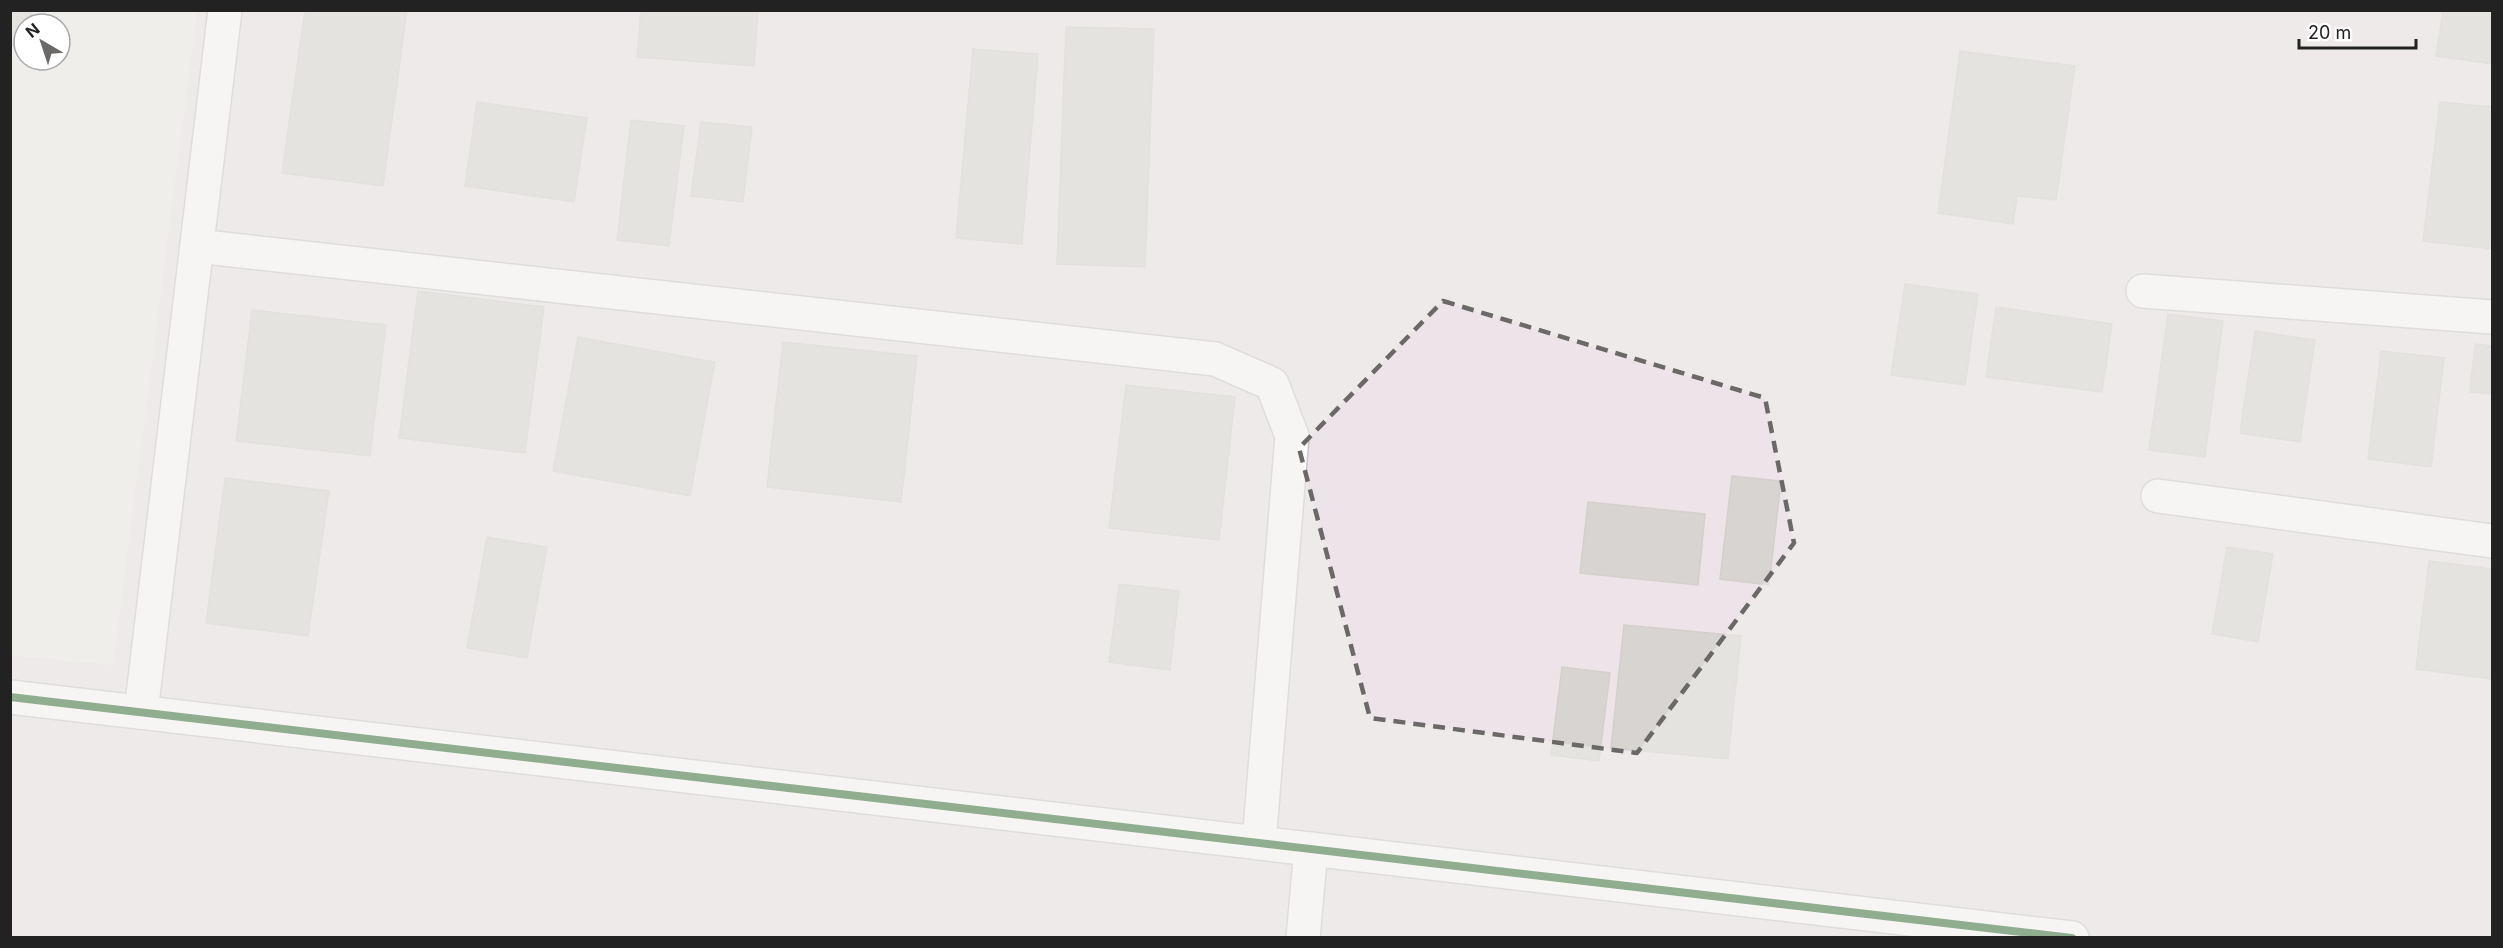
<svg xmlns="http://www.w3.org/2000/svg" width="2503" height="948" viewBox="0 0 2503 948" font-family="Inter,sans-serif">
<rect width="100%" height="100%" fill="#f0eeeb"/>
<polygon fill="#ede4e9" points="197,11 2492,11 2492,937 11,937 10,655 113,665"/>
<g fill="#d7d4d2" stroke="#d3d0cc" stroke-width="1.5">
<polygon points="10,10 32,10 30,24 24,24 24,46 10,45"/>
<polygon points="305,10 407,10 383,186 282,173"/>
<polygon points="641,10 758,10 754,66 637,57"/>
<polygon points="2443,10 2492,10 2492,64 2436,56"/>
<polygon points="1066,27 1154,29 1145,267 1057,264"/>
<polygon points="973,49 1038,54 1022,244 956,238"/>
<polygon points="1960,51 2075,66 2056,200 2017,196 2013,224 1938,213"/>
<polygon points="477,102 587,118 574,202 465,186"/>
<polygon points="2440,102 2492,107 2492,249 2423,241"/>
<polygon points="631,120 684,126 669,246 617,240"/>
<polygon points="701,122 752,127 743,202 691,196"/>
<polygon points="1905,284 1978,294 1965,385 1891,375"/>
<polygon points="418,291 544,307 525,453 399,438"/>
<polygon points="1996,307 2112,324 2102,392 1986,377"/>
<polygon points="252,310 386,325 370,456 236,441"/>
<polygon points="2168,314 2223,321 2205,457 2149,450"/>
<polygon points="2255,331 2315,340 2300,442 2240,433"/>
<polygon points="578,337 715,362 690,496 553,471"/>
<polygon points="783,342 917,356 901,502 767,487"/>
<polygon points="2475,344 2492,346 2492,394 2470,392"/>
<polygon points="2381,351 2444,358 2431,467 2368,459"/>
<polygon points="1126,385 1235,397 1219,540 1109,528"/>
<polygon points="1732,476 1781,481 1769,585 1720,579"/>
<polygon points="225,478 329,491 308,636 206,623"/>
<polygon points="1588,502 1705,514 1698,585 1580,573"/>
<polygon points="487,537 547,547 527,658 467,648"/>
<polygon points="2227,547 2273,554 2258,642 2212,634"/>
<polygon points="2429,561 2492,569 2492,679 2416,669"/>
<polygon points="1119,584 1179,591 1170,670 1109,662"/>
<polygon points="1624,625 1741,636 1728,759 1611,748"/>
<polygon points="1562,667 1610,673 1599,761 1551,755"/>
</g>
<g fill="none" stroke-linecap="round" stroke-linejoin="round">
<g stroke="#c9c8c7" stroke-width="36">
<g id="minor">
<polyline points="197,246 1215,359 1272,384 1292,436 1259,843"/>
<polyline points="2143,291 2492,317"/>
<polyline points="2158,496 2492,541"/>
<polyline points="10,697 2072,938"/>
<polyline points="141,712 225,10"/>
<polyline points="1303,938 1311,849"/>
</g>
</g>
<use href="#minor" stroke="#fdfcfc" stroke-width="33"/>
<g stroke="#fff" stroke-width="11">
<polyline id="cycleway" points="10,697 2072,938"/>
</g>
<use href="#cycleway" stroke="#1b5e20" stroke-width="8"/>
</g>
<path d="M0 0H2503V948H0ZM 1443,301 L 1765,398 L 1794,543 L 1637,753 L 1370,718 L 1299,448 Z" fill="#f0eeeb" fill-opacity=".55" fill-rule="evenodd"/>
<path fill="none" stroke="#6a6968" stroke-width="4.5" stroke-dasharray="12 8" stroke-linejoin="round" d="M 1443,301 L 1765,398 L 1794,543 L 1637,753 L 1370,718 L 1299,448 Z"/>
<rect width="2503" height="948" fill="none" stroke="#222222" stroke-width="24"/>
<g transform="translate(42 42) rotate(321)"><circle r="28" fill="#ffffff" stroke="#a7a7a7" stroke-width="1.5"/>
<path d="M0-4.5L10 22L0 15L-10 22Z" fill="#6a6968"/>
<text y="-9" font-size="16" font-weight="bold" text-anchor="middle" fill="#222222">N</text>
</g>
<path d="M2299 39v9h117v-9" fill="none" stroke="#222222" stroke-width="3"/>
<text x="2308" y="39" font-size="18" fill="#222222" stroke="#ffffff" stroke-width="4.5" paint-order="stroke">20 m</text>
</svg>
